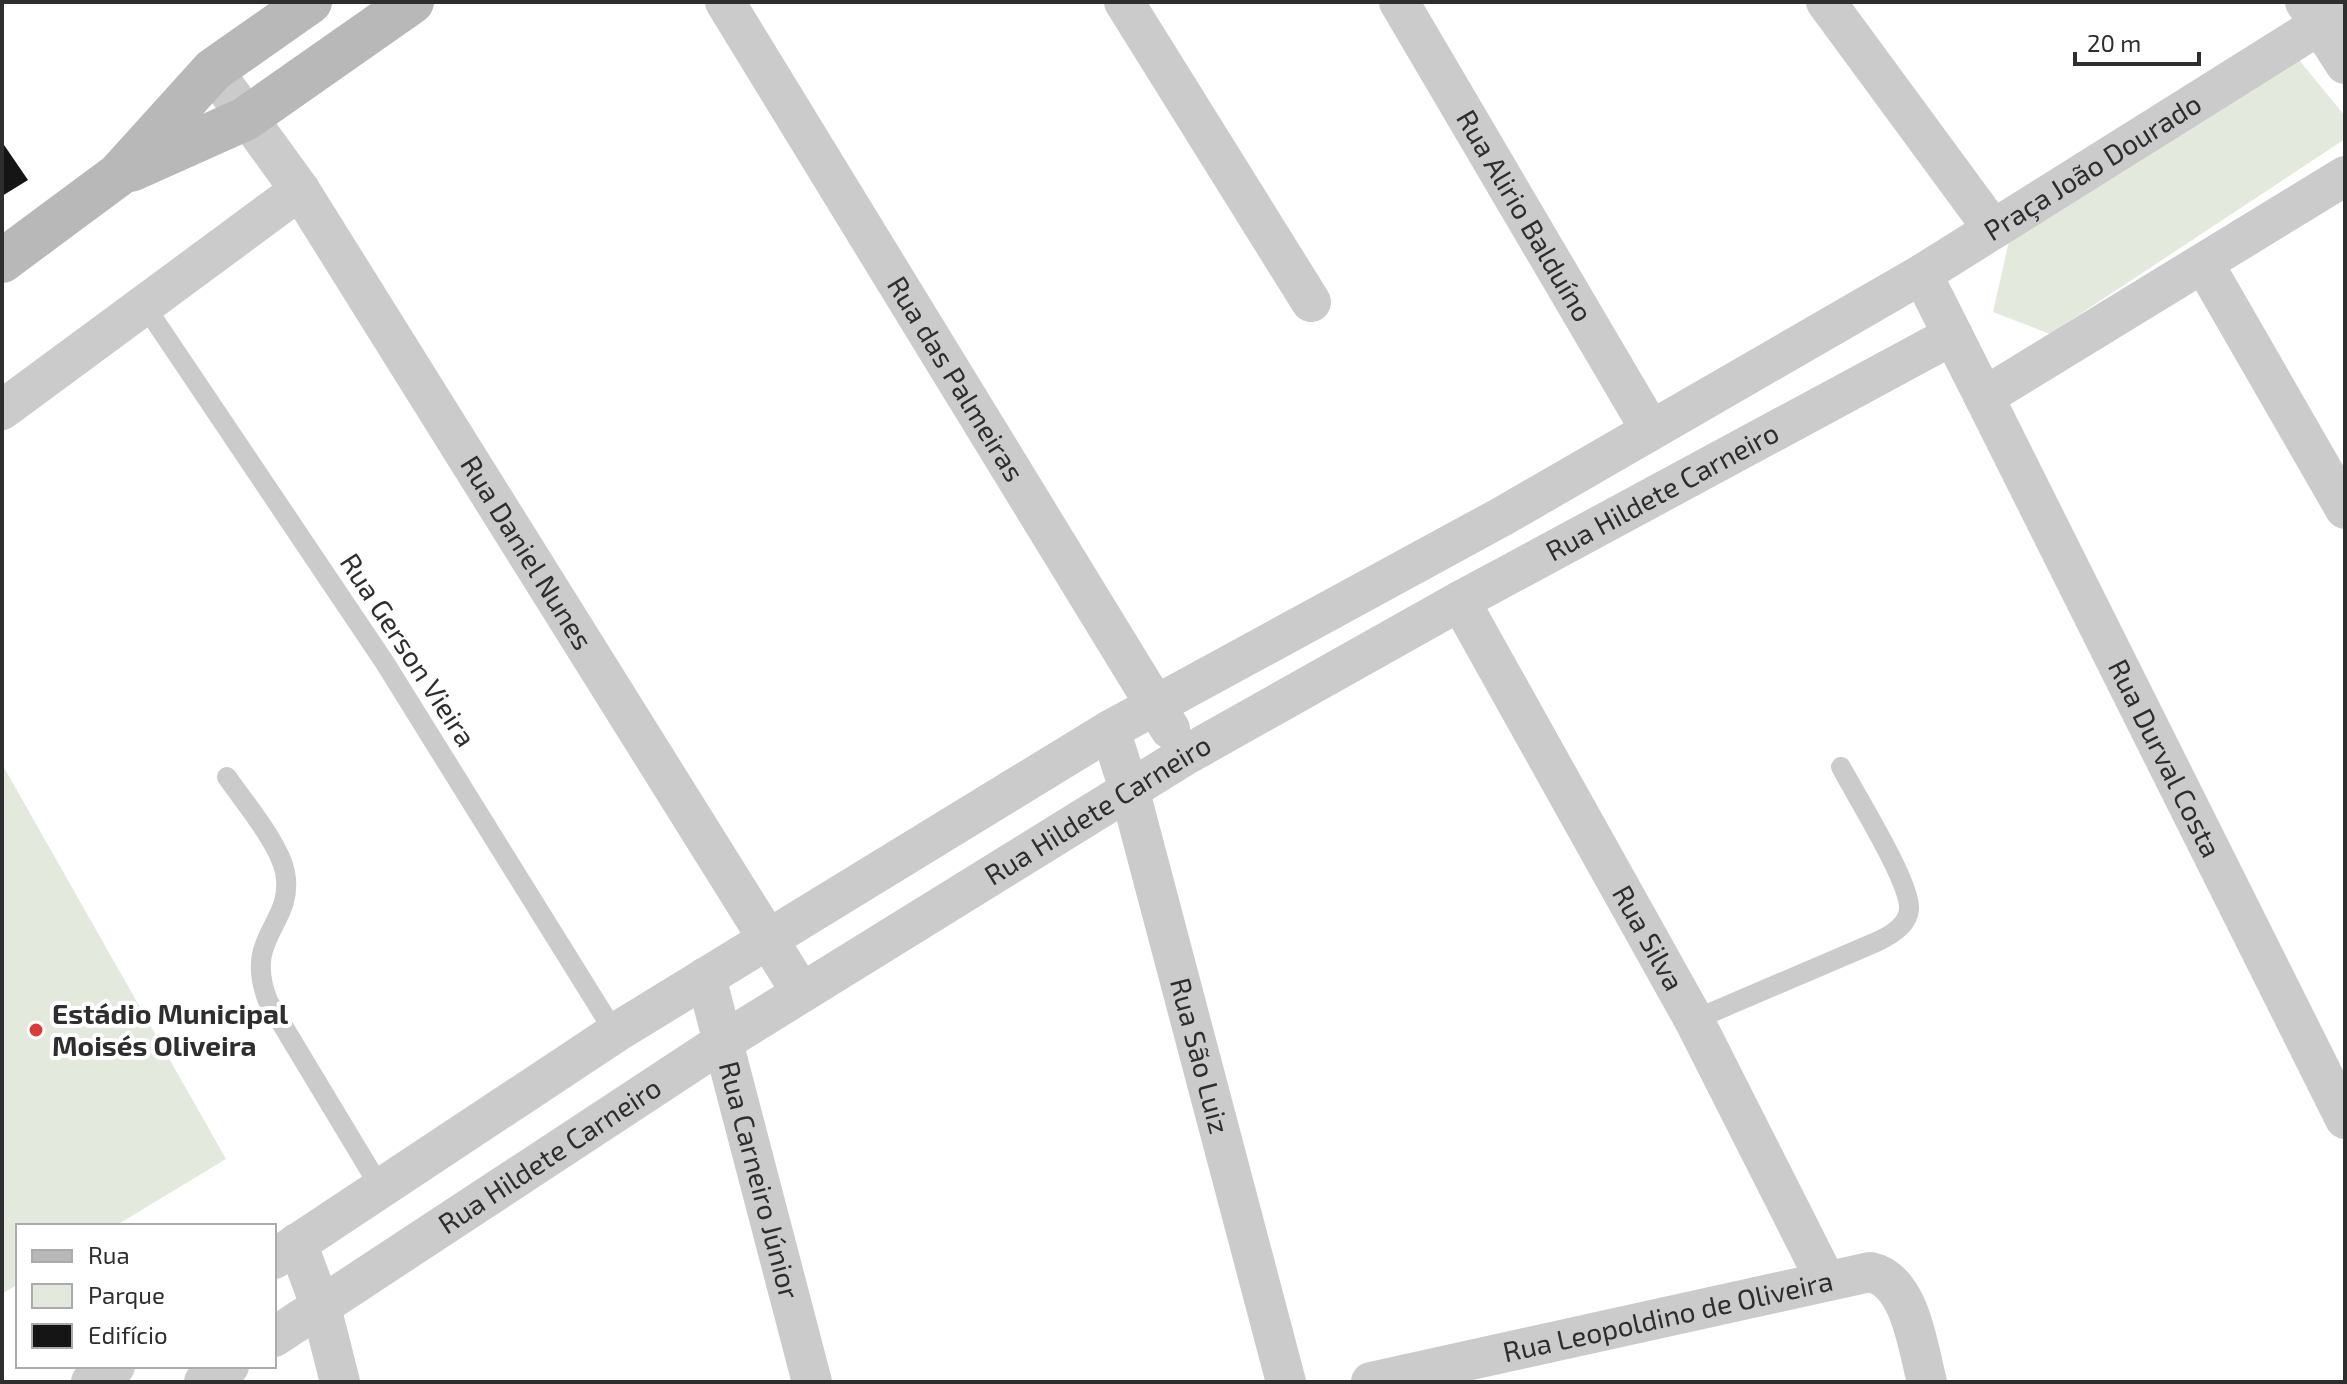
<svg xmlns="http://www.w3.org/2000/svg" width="2347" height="1384" viewBox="0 0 2347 1384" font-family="'Exo 2',sans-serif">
<rect width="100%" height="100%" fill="#fff"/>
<g fill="#e3eadd">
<polygon points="2290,49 2345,116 2345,139 2050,334 1993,312 2009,241"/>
<polygon points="2,764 226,1159 115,1226 18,1226 18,1284 2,1294"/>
</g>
<polygon fill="#151515" points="2,142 28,180 2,196"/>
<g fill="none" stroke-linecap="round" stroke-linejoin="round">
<g stroke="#cbcbcb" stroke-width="20">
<polyline points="143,303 385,663 615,1033"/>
<path d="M 227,777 C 244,802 279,843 285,872 C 295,925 242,935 268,1001 L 380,1187"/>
<path d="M 1694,1020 L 1874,943 C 1888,937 1908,926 1909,909 C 1911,883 1855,794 1841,767"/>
</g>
<g stroke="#cbcbcb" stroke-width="40">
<path id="s1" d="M 725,2 L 1170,729"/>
<polyline points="1124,2 1311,302"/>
<path id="s2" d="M 1399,2 L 1650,429"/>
<polyline points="1826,2 1993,229"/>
<polyline points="2305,2 2345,64"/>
<path id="s3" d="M 213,70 L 300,190 L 801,992"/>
<polyline points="2204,264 2345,509"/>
<polyline points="1922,274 1984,397 2345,176"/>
<path id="s4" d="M 1984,397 L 2345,1119"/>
<polyline points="2,410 300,190"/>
<path id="s5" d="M 1460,601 L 1694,1020 L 1826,1281"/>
<path id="s6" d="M 1110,730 L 1130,792 L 1286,1382"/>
<path id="s7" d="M 706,977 L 812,1382"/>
<polyline points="297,1243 321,1307 340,1382"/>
<path id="s8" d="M 274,1259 L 615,1033 L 1110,730 L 1503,516 L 1922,274 L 2345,9"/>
<path id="s9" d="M 274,1337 L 724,1041 L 1186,755 L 1460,601 L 1953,335"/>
<polyline points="91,1382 115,1366"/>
<polyline points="204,1382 229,1366"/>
<path id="s10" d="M 1371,1382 L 1870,1272 C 1911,1280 1918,1349 1927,1382"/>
</g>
<g stroke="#b8b8b8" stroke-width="44">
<polyline points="131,170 245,119 412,2"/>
<polyline points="2,261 118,175 213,70 310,2"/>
</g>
</g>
<circle fill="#d93c3c" stroke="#fff" stroke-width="3" cx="36" cy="1030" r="8"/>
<g text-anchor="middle" stroke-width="8" stroke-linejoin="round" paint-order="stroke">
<g font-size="28" fill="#2e2e2e" stroke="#fff">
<text dy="10" stroke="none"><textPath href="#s8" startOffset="2122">Praça João Dourado</textPath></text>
<text dy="10" stroke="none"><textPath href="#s2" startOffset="248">Rua Alirio Balduíno</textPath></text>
<text dy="10" stroke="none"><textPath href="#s1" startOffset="442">Rua das Palmeiras</textPath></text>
<text dy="10" stroke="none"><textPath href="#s9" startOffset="1626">Rua Hildete Carneiro</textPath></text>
<text dy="10" stroke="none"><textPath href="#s3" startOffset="576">Rua Daniel Nunes</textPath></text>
<text transform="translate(408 650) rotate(57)" y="10">Rua Gerson Vieira</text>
<text dy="10" stroke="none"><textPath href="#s4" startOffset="404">Rua Durval Costa</textPath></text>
<text dy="10" stroke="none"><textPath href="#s9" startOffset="978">Rua Hildete Carneiro</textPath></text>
<text dy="10" stroke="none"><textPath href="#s5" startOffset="386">Rua Silva</textPath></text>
<text dy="10" stroke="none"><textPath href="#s6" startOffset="338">Rua São Luiz</textPath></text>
<text dy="10" stroke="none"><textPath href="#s9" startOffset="330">Rua Hildete Carneiro</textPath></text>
<text dy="10" stroke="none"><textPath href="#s7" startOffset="210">Rua Carneiro Júnior</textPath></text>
<text dy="10" stroke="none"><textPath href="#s10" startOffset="304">Rua Leopoldino de Oliveira</textPath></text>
</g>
<g font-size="28" font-weight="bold" fill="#2e2e2e" stroke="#fff" text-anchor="start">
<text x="52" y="1024">Estádio Municipal<tspan x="52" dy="32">Moisés Oliveira</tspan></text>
</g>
</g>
<rect width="2347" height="1384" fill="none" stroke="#2e2e2e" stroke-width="8"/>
<rect x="16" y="1224" width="260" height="144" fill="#ffffff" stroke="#ababab" stroke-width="2"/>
<rect x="32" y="1250" width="40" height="12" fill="#b8b8b8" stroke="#ababab" stroke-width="2"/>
<text x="88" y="1264" font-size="24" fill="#2e2e2e">Rua</text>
<rect x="32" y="1284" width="40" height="24" fill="#e3eadd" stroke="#ababab" stroke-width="2"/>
<text x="88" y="1304" font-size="24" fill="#2e2e2e">Parque</text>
<rect x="32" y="1324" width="40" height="24" fill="#151515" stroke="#ababab" stroke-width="2"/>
<text x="88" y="1344" font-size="24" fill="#2e2e2e">Edifício</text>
<path d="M2075 52v12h124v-12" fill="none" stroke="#2e2e2e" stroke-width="4"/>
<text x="2087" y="52" font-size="24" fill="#2e2e2e" stroke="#ffffff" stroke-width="6" paint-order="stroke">20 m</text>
</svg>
